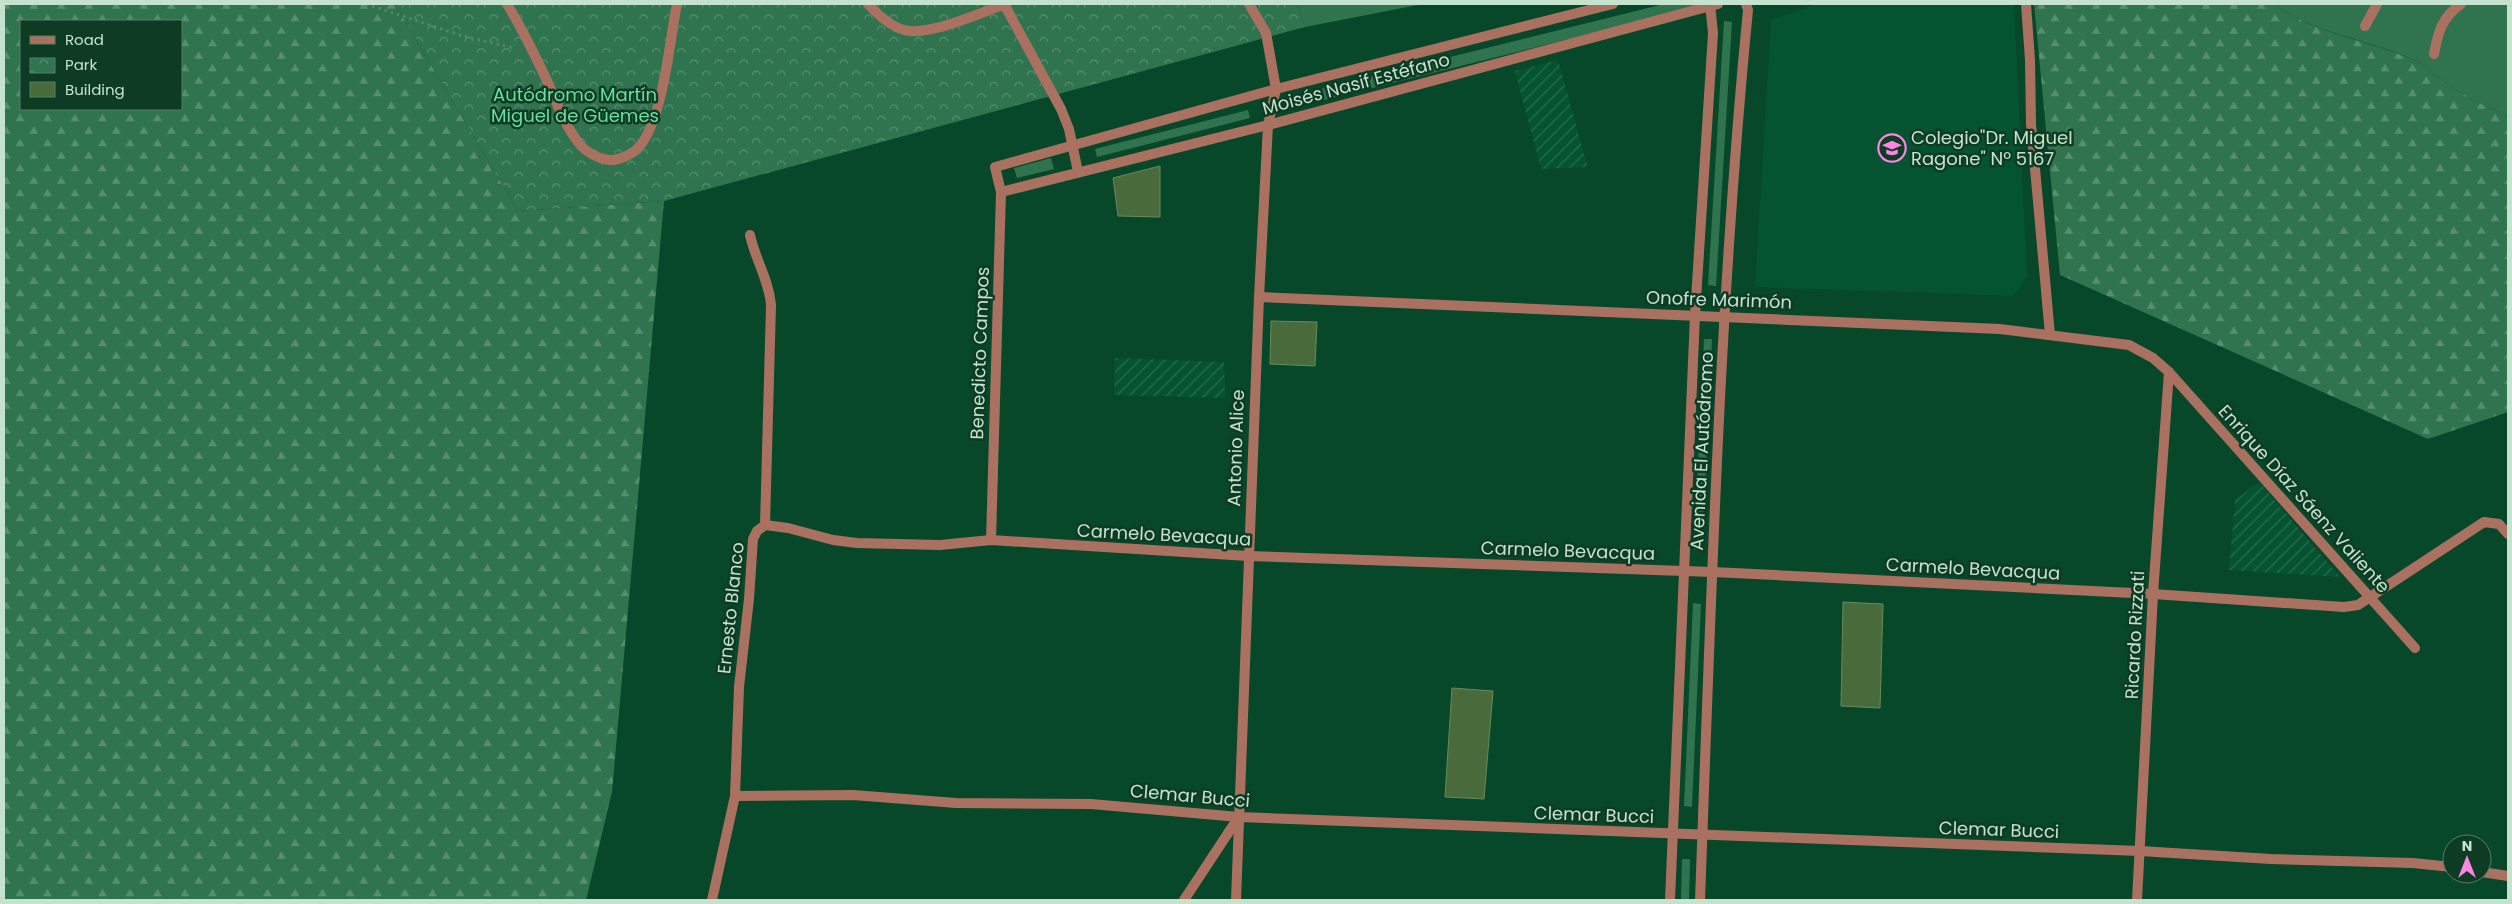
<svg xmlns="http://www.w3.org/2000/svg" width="2512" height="904" viewBox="0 0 2512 904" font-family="Poppins,sans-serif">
<defs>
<pattern id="industrial-furrows" width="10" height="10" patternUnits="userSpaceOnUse" patternTransform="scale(1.25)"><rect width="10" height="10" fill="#055431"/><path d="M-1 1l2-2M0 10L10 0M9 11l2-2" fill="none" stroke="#286c4e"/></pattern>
<pattern id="forest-firs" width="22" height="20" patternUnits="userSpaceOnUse" patternTransform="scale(1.25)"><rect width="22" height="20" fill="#30744f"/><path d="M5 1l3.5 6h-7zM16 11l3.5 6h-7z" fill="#568e6f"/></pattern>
<pattern id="park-crowns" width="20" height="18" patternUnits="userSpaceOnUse" patternTransform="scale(1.25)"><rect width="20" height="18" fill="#30744f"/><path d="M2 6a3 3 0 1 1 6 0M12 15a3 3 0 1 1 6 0" fill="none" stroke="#568e6f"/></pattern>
</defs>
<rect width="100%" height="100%" fill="#07482a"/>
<polygon fill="#055431" points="1816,4 2014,4 2027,276 2014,296 1755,287 1771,20"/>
<g fill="url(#industrial-furrows)">
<polygon points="1558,60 1577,129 1588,167 1541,169 1515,71"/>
<polygon points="1115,358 1224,362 1225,398 1114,395"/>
<polygon points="2259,482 2340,577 2229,570 2235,500"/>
</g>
<g fill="#30744f">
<polygon points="1297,4 1423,4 1305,27"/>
<polygon points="1664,4 1697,4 1698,7 1316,102 1313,91"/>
<path d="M 2274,4 L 2508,4 L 2508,116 C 2483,106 2456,91 2435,75 C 2429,71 2426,65 2420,63 C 2373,39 2317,36 2274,4 Z"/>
<polygon points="1724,21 1732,22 1716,286 1708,285"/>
<polygon points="1248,110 1250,118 1097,157 1095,149"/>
<polygon points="1051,158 1054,169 1017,178 1014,168"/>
<polygon points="1704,339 1712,339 1702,550 1694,550"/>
<polygon points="1693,603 1701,604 1692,807 1684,806"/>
<polygon points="1682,859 1690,859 1689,900 1681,900"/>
</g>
<g fill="url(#forest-firs)" fill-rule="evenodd">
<path d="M 4,4 L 395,4 L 518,211 L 664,201 L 612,792 L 586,900 L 4,900 ZM 21,21 L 181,21 L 181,109 L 21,109 Z"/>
<path d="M 2034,4 L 2274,4 C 2317,36 2373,40 2420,63 C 2426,65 2429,71 2435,75 C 2456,91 2483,106 2508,116 L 2508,412 L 2428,439 L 2060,275 Z"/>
</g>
<polygon fill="url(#park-crowns)" points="395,4 1297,4 1305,27 664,201 518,211"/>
<g fill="#496a3b" stroke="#698b5a">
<polygon points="1160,166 1160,217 1118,216 1113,178"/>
<polygon points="1271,321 1317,322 1315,366 1270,364"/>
<polygon points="1843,602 1883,604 1880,708 1841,706"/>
<polygon points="1452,688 1493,691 1484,799 1445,797"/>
</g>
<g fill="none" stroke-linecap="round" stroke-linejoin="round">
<polyline stroke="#52856b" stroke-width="3" stroke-dasharray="2.5 4" stroke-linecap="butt" points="366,4 463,36 514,48"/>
<polyline stroke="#aa7160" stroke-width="10" points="2026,4 2030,60 2031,124 2050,335"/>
<g stroke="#aa7160" stroke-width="10">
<path d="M 507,4 C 523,30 536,57 549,85 C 557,104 565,125 578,142 C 585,152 601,161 614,160 C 624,158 633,154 640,146 C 664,115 669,43 677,4"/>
<path d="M 868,4 C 878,15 894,29 909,31 C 937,33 979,13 1006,4"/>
<polyline points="1004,4 1061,109 1069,129 1078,172"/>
<polyline points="2365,26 2377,4"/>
<path d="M 2434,54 C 2438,32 2442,17 2461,4"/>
<polyline points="1001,192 1268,125 1718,4"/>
<polyline points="1259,297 2000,329 2129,345 2153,358 2169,372 2415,648"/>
<polyline points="765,525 788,528 833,540 857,543 940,545 991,540 1248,556 1713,572 2153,594 2344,607 2358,605 2484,522 2499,524 2508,534"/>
<polyline points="991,540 1001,192 995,167 1276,89 1613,4"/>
<polyline points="735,796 853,795 956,803 1091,804 1239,817 2140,851 2271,859 2413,863 2452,867"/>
<polyline points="2482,872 2508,876"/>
<path d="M 712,900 L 735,796 L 739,687 L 749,599 L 753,539 L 757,531 L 765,525 L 771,305 C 769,280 755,259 750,235"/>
<polyline points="1184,900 1238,818"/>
<polyline points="1236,900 1259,297 1268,125 1276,89 1266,33 1249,4"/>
<polyline points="2137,900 2153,594 2169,372"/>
</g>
<g stroke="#aa7160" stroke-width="10">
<polyline points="1670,900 1695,315 1713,33 1710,4"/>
<path d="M 1700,900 C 1711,603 1719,306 1748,10 L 1746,4"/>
</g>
</g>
<defs>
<g id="university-ring" transform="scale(1.4375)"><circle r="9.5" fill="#0e3b24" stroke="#fd86e1" stroke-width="1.5"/><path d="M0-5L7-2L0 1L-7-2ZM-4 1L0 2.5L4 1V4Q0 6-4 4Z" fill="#fd86e1"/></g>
</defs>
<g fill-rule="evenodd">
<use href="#university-ring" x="1892" y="148"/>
</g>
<g text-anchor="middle" stroke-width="5" stroke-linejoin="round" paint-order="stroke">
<g font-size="18" fill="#c4e2ce" stroke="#0e3b24">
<text transform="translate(1356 84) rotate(-15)" y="6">Moisés Nasif Estéfano</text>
<text transform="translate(1719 300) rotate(2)" y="6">Onofre Marimón</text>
<text transform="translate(980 353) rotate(-88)" y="6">Benedicto Campos</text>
<text transform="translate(1236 448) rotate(-88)" y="6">Antonio Alice</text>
<text transform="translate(1702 451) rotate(-87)" y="6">Avenida El Autódromo</text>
<text transform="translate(2304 499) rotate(48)" y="6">Enrique Díaz Sáenz Valiente</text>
<text transform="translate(1164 535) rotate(3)" y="6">Carmelo Bevacqua</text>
<text transform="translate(1568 551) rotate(2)" y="6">Carmelo Bevacqua</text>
<text transform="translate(1973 569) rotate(3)" y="6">Carmelo Bevacqua</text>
<text transform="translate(731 608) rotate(-84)" y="6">Ernesto Blanco</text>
<text transform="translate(2135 635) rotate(-87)" y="6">Ricardo Rizzati</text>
<text transform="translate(1190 796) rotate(5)" y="6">Clemar Bucci</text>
<text transform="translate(1594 815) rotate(2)" y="6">Clemar Bucci</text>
<text transform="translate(1999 830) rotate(2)" y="6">Clemar Bucci</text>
</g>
<g font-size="18" fill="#6bdf9e" stroke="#0e3b24">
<text x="575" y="101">Autódromo Martín<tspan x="575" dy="21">Miguel de Güemes</tspan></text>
</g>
<g font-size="18" fill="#c4e2ce" stroke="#0e3b24" text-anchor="start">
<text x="1911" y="144">Colegio"Dr. Miguel<tspan x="1911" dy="21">Ragone" Nº 5167</tspan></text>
</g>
</g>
<rect width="2512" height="904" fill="none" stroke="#c4e2ce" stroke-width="10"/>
<rect x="20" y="20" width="162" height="90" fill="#0e3b24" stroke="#577e68"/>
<rect x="30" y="36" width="25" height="8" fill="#aa7160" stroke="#577e68"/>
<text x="65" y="45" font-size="15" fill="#c4e2ce">Road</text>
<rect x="30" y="58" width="25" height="15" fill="url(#park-crowns)" stroke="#577e68"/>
<text x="65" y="70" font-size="15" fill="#c4e2ce">Park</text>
<rect x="30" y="82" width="25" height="15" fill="#496a3b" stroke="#577e68"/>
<text x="65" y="95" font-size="15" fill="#c4e2ce">Building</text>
<g transform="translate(2467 859)"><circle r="24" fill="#0e3b24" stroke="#577e68"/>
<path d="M0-4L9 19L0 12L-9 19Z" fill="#fd86e1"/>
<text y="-8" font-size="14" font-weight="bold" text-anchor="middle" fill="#c4e2ce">N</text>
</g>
</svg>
